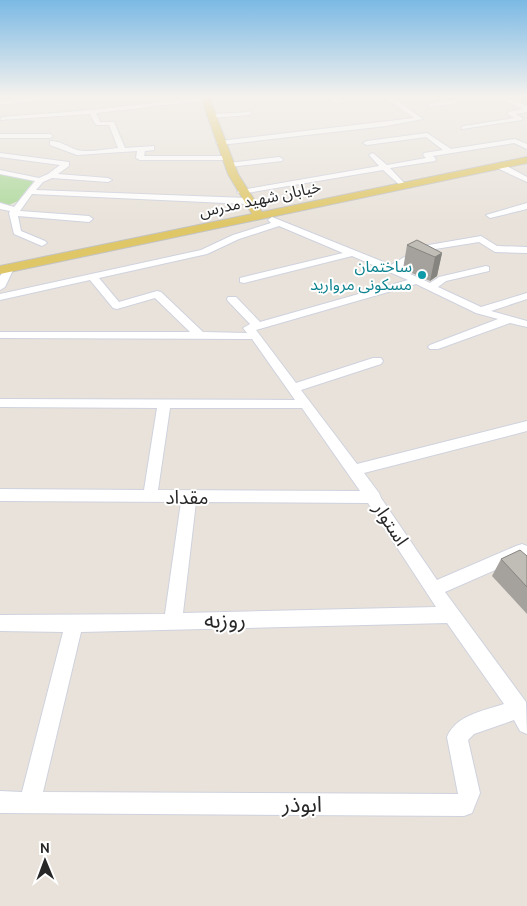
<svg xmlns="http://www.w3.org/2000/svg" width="527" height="906" viewBox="0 0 527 906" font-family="Cabin,'Noto Sans Arabic',sans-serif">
  <rect width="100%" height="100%" fill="#e8e2da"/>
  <path fill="#aed99c" d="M0,174l38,7 -10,7 -10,13 -9,4 -9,-3z"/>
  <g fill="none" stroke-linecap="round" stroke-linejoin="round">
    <defs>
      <g id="minor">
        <path d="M40,97h20l-60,8v-4z"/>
        <path d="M206,97l2,3 -112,13 4,9h14l11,26 29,-2v4l-9,1 -1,5h83l4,2 -1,2h-90l-4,-2 1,-7 -60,4 -27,-10v-4c11,0 18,6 27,9 10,3 31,-1 41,-2l-9,-23h-13l-6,-11 -90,6 2,-3 90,-7z"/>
        <path d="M329,97h7l5,5 -5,1z"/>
        <path d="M385,97h7l31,22 -37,7 -166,19 -4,-2 4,-2 194,-23z"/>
        <path d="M497,97h8l22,9v6l-11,2 6,4v2l-60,9v-2l2,-1 50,-8 -6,-4v-2l15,-3z"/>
        <path d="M454,100l2,1v2l-25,4 -3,-2z"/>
        <path d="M251,112v2l-2,1 -37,3 -3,-2 3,-2z"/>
        <path d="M427,133l24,16 64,-10 12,5v5l-13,-6 -81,13 3,3 -1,2 -45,7 17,18 -4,2 -20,-18 -142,24 -4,-2 4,-2 138,-24 -10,-11 4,-2 14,12 39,-7 -3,-3 1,-2 19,-3 -17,-13 -59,8 -4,-2 4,-2z"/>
        <path d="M0,134h50l3,2 -3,2h-50z"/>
        <path d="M0,153l69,9v4l-11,8 50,4 4,2 -4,2 -56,-4 -9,4 -7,8 211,8 4,3 -4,3 -215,-10 -12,17 69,5 4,3 -4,3 -71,-6 3,15 24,10 2,2 -5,3 -28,-12 -5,-21 1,-2 -10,-2v-6l14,4 21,-26 -35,-7v-4l39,8 9,-4 12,-9 -60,-8z"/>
        <path d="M279,157l4,2 -1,2 -53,6 -4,-2 4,-2z"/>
        <path d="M497,164h6l24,13v5l-30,-14z"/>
        <path d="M527,203v6l-37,9 -4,-3z"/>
        <path d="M272,217l119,48 32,-19 58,-10 16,10 30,1v6l-32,-1 -16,-10 -50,8 -30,19 31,14 9,-6 47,-11 3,1v4l-43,10 -8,6 43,20 46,-14v6l-36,12 36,10v6l-17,-4 -72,26h-8l-2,-2 2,-2 68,-26 -22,-6 -60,-29 -160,46 40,53 77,-25h8l2,3 -2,3 -80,26 56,74 170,-43v10l-163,42 15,20 2,5 56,82 79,-34 6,-2 5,2v10l-82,36 81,110 1,32 -7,-3 -6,-11 -40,14 -6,6 12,53 -8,20 -8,3 -464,-3v-22l22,1 41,-160 -63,-1v-16l165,-1 16,-112 -181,-1v-12l144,1 13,-82 -157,-1v-8l295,1 -43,-61 -252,-1v-6h190l-35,-34 -38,11 -4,-1 -23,-28 -90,20v-6l201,-44 32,-15 38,-12 -3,-3zM279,226l64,27 -103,25v4l4,1 108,-27 56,24 -148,42 -24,-25h-8l-1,2 1,2 22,23 -7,4 4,5 -44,-1 -42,-40 -4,-1 -38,11 -20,-24 108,-24 32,-15zM170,408h132l58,83 -202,-1zM196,502l172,1 68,104 -253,6zM447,623l57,81c-21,7 -48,11 -57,33l11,57 -415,-2 38,-160z"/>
        <path d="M9,265l5,3 -9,19 -5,3v-14l6,-10z"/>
      </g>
      <path id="major" d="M201,97h8l29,77 24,38 265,-55v6l-527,111v-8l252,-52 -24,-40z"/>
    </defs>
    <use href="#minor" stroke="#cfd2de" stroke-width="2"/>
    <use href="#major" stroke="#c3c3c3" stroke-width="2"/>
    <use href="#minor" fill="#fff" fill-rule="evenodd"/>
    <use href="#major" fill="#dfc768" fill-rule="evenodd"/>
  </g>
  <g fill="#a5a29d">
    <path d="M407,245l35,8 -5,23 -7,5 -27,-12z"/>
    <path d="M527,556v58l-35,-38 9,-17z"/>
  </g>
  <path fill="#86847f" d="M442,253l-5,23 -7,5 5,-24z"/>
  <g fill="#c0bcb6" stroke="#86847f">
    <path d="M417,240l25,13 -7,4 -28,-12z"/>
    <path d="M520,550l7,6v31l-26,-28z"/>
  </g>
  <linearGradient id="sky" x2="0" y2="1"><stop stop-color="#7bb9e4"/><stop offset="0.43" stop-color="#f5f2ee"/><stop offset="1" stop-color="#f5f2ee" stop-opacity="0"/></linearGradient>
  <rect width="527" height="224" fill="url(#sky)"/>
  <circle fill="#0f9aa8" stroke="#fff" stroke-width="2" cx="422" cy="275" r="5"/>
  <g text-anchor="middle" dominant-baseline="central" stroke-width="4" stroke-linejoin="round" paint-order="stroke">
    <g font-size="16" fill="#272727" stroke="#fff">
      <text transform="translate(260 199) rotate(-12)">خیابان شهید مدرس</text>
    </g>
    <g font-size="16" fill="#0d838f" stroke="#fff" text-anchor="end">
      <text x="412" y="266">ساختمان<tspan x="412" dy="18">مسکونی مروارید</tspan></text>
    </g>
    <g font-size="19" fill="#272727" stroke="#fff">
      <text x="187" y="497">مقداد</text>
      <text transform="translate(391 524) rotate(57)">استوار</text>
    </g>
    <g font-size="22" fill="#272727" stroke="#fff">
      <text transform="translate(225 620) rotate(-1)">روزبه</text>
      <text x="302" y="804">ابوذر</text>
    </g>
  </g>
  <g transform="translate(45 861) rotate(359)" stroke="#ffffff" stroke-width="4" paint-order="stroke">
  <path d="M0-4L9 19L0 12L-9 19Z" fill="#272727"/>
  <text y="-8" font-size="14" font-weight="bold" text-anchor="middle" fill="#272727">N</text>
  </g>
</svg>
